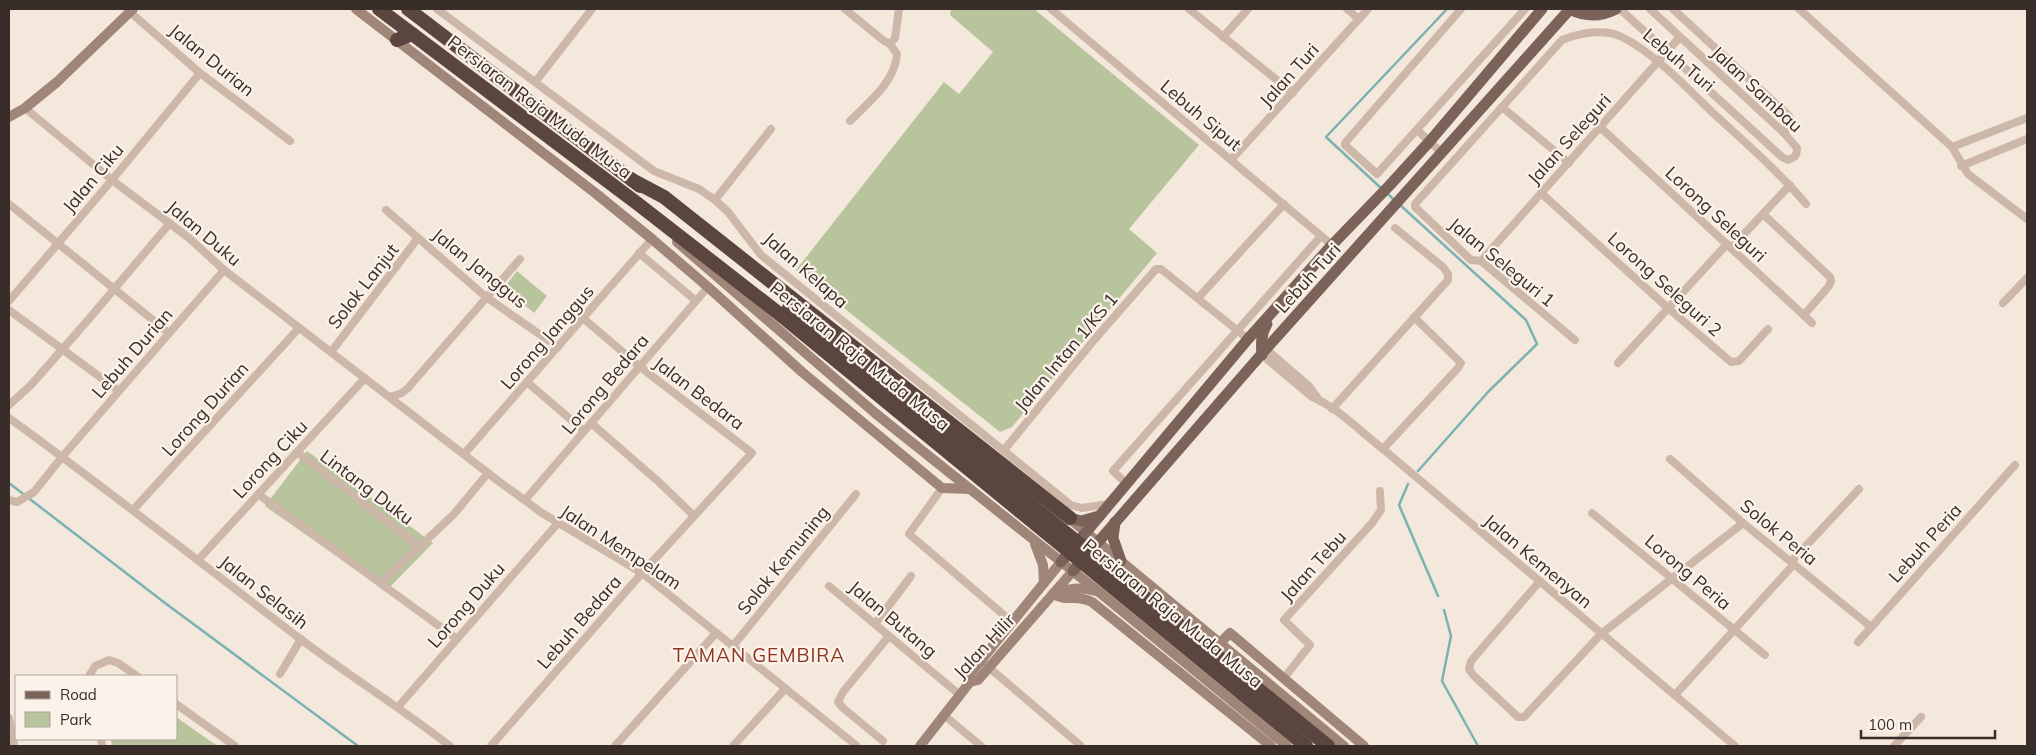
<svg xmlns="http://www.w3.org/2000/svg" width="2036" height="755" viewBox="0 0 2036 755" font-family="Mulish,sans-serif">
  <rect width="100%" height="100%" fill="#f4e8dd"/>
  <g fill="#b8c49c">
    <path d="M951,9h83l165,136 -70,84 28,24 -145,174 -12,5 -204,-162 148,-188 15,12 34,-42 -43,-37z"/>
    <path d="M517,271l30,25 -13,17 -30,-25z"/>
    <path d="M307,451l126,92 -47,48 -121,-85z"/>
    <path d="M176,717l40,28 -104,1 -1,-7h65z"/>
  </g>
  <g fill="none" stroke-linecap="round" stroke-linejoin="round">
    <g stroke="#7ab2b2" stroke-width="2.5">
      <path d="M1382,189l-56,-52 121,-128"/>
      <path d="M1386,192l9,9"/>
      <path d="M1399,204l127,116 11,24 -49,48 -70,79"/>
      <path d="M9,483l156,120 193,143"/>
      <path d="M1408,484l-9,21 39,91"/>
      <path d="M1444,610l7,26 -9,45 36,65"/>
    </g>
    <g stroke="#cdb7a8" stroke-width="8">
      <path d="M437,9l217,162 45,18 16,11 13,12 33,43 310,250 11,3 27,-4"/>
      <path d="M845,9l39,32 6,3"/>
      <path d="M1051,9l281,236"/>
      <path d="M1189,9l104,84"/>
      <path d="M1347,9l12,10"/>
      <path d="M1461,9l-116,134v2l32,29 148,-165"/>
      <path d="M1620,9l162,148 6,3c7,-3 9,-4 9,-12l-13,-15 -134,-124"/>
      <path d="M1673,9l116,107 3,5 -8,12"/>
      <path d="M1799,9l153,138 16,27 59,45"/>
      <path d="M130,12l70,61 90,68"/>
      <path d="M1223,37l25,-28"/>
      <path d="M890,44l5,-6 4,-29"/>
      <path d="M536,81l56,-72"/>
      <path d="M1502,107l67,56"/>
      <path d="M25,108l87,72 77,58 35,32 273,210 45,33 100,60 215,173"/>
      <path d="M850,121c19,-19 45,-39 47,-67l-7,-10"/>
      <path d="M1600,127l212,196"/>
      <path d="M1417,130l25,23"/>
      <path d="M1952,147l75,-29"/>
      <path d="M1231,160l137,-151"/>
      <path d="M1961,166l66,-27"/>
      <path d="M1541,193l127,115 63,54 8,-1 29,-32"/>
      <path d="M715,200l56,-71"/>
      <path d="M9,204l160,129"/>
      <path d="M386,210l100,87 72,50"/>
      <path d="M1763,214l67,63 1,4 -2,5 -25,29"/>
      <path d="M1731,248l59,-63"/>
      <path d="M639,253l56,47"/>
      <path d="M1481,261l198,-223"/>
      <path d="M1198,298l86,-94"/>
      <path d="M9,301l103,-121 88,-107"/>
      <path d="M2003,303l24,-25"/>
      <path d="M9,310l110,81"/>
      <path d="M1575,340l-94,-79 -10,-1 -56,-53v-3l147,-164c17,-7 43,-12 60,-3 31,15 66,52 91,76 32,29 65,58 93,91"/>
      <path d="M1266,349l43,37 11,15"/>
      <path d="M331,352l87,-114"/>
      <path d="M1262,355l50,42c24,9 50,36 71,52l352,297"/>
      <path d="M1618,363l109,-119"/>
      <path d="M527,382l57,49"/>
      <path d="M390,397l12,-4 6,-5 112,-129"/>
      <path d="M9,405l22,-20 57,-65 82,-97"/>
      <path d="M1332,409l116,-129v-6l-5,-7 -48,-39"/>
      <path d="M9,418c98,71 193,146 290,220 49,37 102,70 151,108"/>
      <path d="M591,423l69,60 34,33"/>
      <path d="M1383,449l75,-81 3,-5 -47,-46"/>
      <path d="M1004,450l90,-110 62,-71h5l87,70"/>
      <path d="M297,452l122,94"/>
      <path d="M464,454l188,-215"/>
      <path d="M1670,459l73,64 128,104"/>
      <path d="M1127,484l-14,-13 208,-235"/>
      <path d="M942,488l-33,46 103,88"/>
      <path d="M258,494l199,145"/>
      <path d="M9,500l8,2 17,-10 28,-35 162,-187"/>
      <path d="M525,500l183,-213"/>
      <path d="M133,510l166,-182"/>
      <path d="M1592,513l173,142"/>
      <path d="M198,560l167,-182"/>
      <path d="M1791,562l68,-73"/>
      <path d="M1540,581l-69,80 -2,8 4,6 45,42h6l77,-83 142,-111"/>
      <path d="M381,583l73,-69 34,-41"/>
      <path d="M829,586l131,109"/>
      <path d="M875,624l36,-48"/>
      <path d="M1858,642l157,-177"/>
      <path d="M733,646l123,-152"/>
      <path d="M986,665l95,81"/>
      <path d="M280,674l21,-35"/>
      <path d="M89,676l6,-10 14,-6 9,3 19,13"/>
      <path d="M1284,678l26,-33 -26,-25 88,-97 9,-13 -1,-19"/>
      <path d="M1675,695l119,-131"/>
      <path d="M176,704l59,42"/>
      <path d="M398,707l160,-184"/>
      <path d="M945,716l36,30"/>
      <path d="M9,718l5,28"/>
      <path d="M101,739l1,7"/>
      <path d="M883,741l-40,-33 -5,-6 5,-10 46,-56"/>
      <path d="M491,746l151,-173 110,-120 -113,-87 -56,-48"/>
      <path d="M615,746l101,-113"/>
      <path d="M733,746l52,-57"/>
      <path d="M1894,746l27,-29"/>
    </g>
    <g stroke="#a08579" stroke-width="10">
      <path d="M356,9l238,183 58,47 56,48 94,85 140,116 28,1"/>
      <path d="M9,117l16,-9 32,-26 76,-73"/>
      <path d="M677,242l198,171 224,179 188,154"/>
      <path d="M1070,519l274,227"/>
      <path d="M1035,544l8,21 1,18"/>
      <path d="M1053,594c16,9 21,-1 39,8l179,144"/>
      <path d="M1054,594c15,-6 26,-7 42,-3"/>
      <path d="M1219,644l11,-11 134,113"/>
      <path d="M970,682v-8l91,-112"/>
      <path d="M920,746l50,-64 8,-2 95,-109"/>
    </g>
    <g stroke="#7c6359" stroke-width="11">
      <path d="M1569,9c17,8 31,8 47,0"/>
      <path d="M1262,355c-1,-12 -1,-21 5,-31"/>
      <path d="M1070,518l11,3 18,-5"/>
      <path d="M1115,522l-2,16 8,23"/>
      <path d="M1061,562l187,-223 84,-94 57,-59 41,-45 112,-132"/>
      <path d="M1073,571l193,-222 304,-340"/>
    </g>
    <g stroke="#5a463f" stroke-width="14">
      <path d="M379,9l259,195 144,112"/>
      <path d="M408,9l232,177"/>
      <path d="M397,40l15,-6"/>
      <path d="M632,180l32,17 406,321"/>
    </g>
    <g stroke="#5a463f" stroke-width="14">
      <path d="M789,308l539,438"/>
      <path d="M782,316l524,430"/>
    </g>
  </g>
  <g text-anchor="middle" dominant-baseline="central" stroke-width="4.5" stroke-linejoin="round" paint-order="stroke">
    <g font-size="18" fill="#392d29" stroke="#fbf2ea">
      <text transform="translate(212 60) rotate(39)">Jalan Durian</text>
      <text transform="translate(1679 60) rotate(40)">Lebuh Turi</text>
      <text transform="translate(1289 75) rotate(-48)">Jalan Turi</text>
      <text transform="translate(1757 89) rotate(43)">Jalan Sambau</text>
      <text transform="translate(540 107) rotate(37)">Persiaran Raja Muda Musa</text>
      <text transform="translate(1201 115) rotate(40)">Lebuh Siput</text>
      <text transform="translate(1569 139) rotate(-48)">Jalan Seleguri</text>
      <text transform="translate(93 178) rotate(-50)">Jalan Ciku</text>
      <text transform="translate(1716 214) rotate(43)">Lorong Seleguri</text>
      <text transform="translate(204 233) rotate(40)">Jalan Duku</text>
      <text transform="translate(1502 262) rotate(39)">Jalan Seleguri 1</text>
      <text transform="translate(480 268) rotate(39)">Jalan Janggus</text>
      <text transform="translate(806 270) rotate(41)">Jalan Kelapa</text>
      <text transform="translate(1308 278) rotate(-48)">Lebuh Turi</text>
      <text transform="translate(1665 284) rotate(42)">Lorong Seleguri 2</text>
      <text transform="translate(363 286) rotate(-52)">Solok Lanjut</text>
      <text transform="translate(547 337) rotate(-49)">Lorong Janggus</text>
      <text transform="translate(1066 352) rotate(-50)">Jalan Intan 1/KS 1</text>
      <text transform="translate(132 353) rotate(-49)">Lebuh Durian</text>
      <text transform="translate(860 356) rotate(39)">Persiaran Raja Muda Musa</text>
      <text transform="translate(605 384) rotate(-50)">Lorong Bedara</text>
      <text transform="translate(699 393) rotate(37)">Jalan Bedara</text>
      <text transform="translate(205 409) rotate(-48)">Lorong Durian</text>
      <text transform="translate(270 459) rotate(-47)">Lorong Ciku</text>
      <text transform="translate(367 487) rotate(37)">Lintang Duku</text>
      <text transform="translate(1779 532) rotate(39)">Solok Peria</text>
      <text transform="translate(1925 543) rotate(-48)">Lebuh Peria</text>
      <text transform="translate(621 547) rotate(33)">Jalan Mempelam</text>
      <text transform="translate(783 560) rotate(-51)">Solok Kemuning</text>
      <text transform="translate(1538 561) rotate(40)">Jalan Kemenyan</text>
      <text transform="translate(1313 566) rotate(-48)">Jalan Tebu</text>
      <text transform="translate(1688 572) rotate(40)">Lorong Peria</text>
      <text transform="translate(264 592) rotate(38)">Jalan Selasih</text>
      <text transform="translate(466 605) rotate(-49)">Lorong Duku</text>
      <text transform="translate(1173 613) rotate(39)">Persiaran Raja Muda Musa</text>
      <text transform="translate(893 619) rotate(40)">Jalan Butang</text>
      <text transform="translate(579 622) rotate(-49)">Lebuh Bedara</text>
      <text transform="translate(984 646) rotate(-47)">Jalan Hilir</text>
    </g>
    <g font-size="19" letter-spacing="1" fill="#8c321d" stroke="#fbf2ea">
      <text x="759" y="655">TAMAN GEMBIRA</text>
    </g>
  </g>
  <rect width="2036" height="755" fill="none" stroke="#392d29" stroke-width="20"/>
  <rect x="15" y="675" width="162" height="65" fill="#fbf2ea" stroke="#ada39d"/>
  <rect x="25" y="691" width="25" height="8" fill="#7c6359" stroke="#ada39d"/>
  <text x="60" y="700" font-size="15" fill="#392d29">Road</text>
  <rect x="25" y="712" width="25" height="15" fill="#b8c49c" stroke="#ada39d"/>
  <text x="60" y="725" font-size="15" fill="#392d29">Park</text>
  <path d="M1861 730v8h134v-8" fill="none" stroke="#392d29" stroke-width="2.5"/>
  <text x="1868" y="730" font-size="15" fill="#392d29" stroke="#fbf2ea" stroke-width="4" paint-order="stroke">100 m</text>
</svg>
